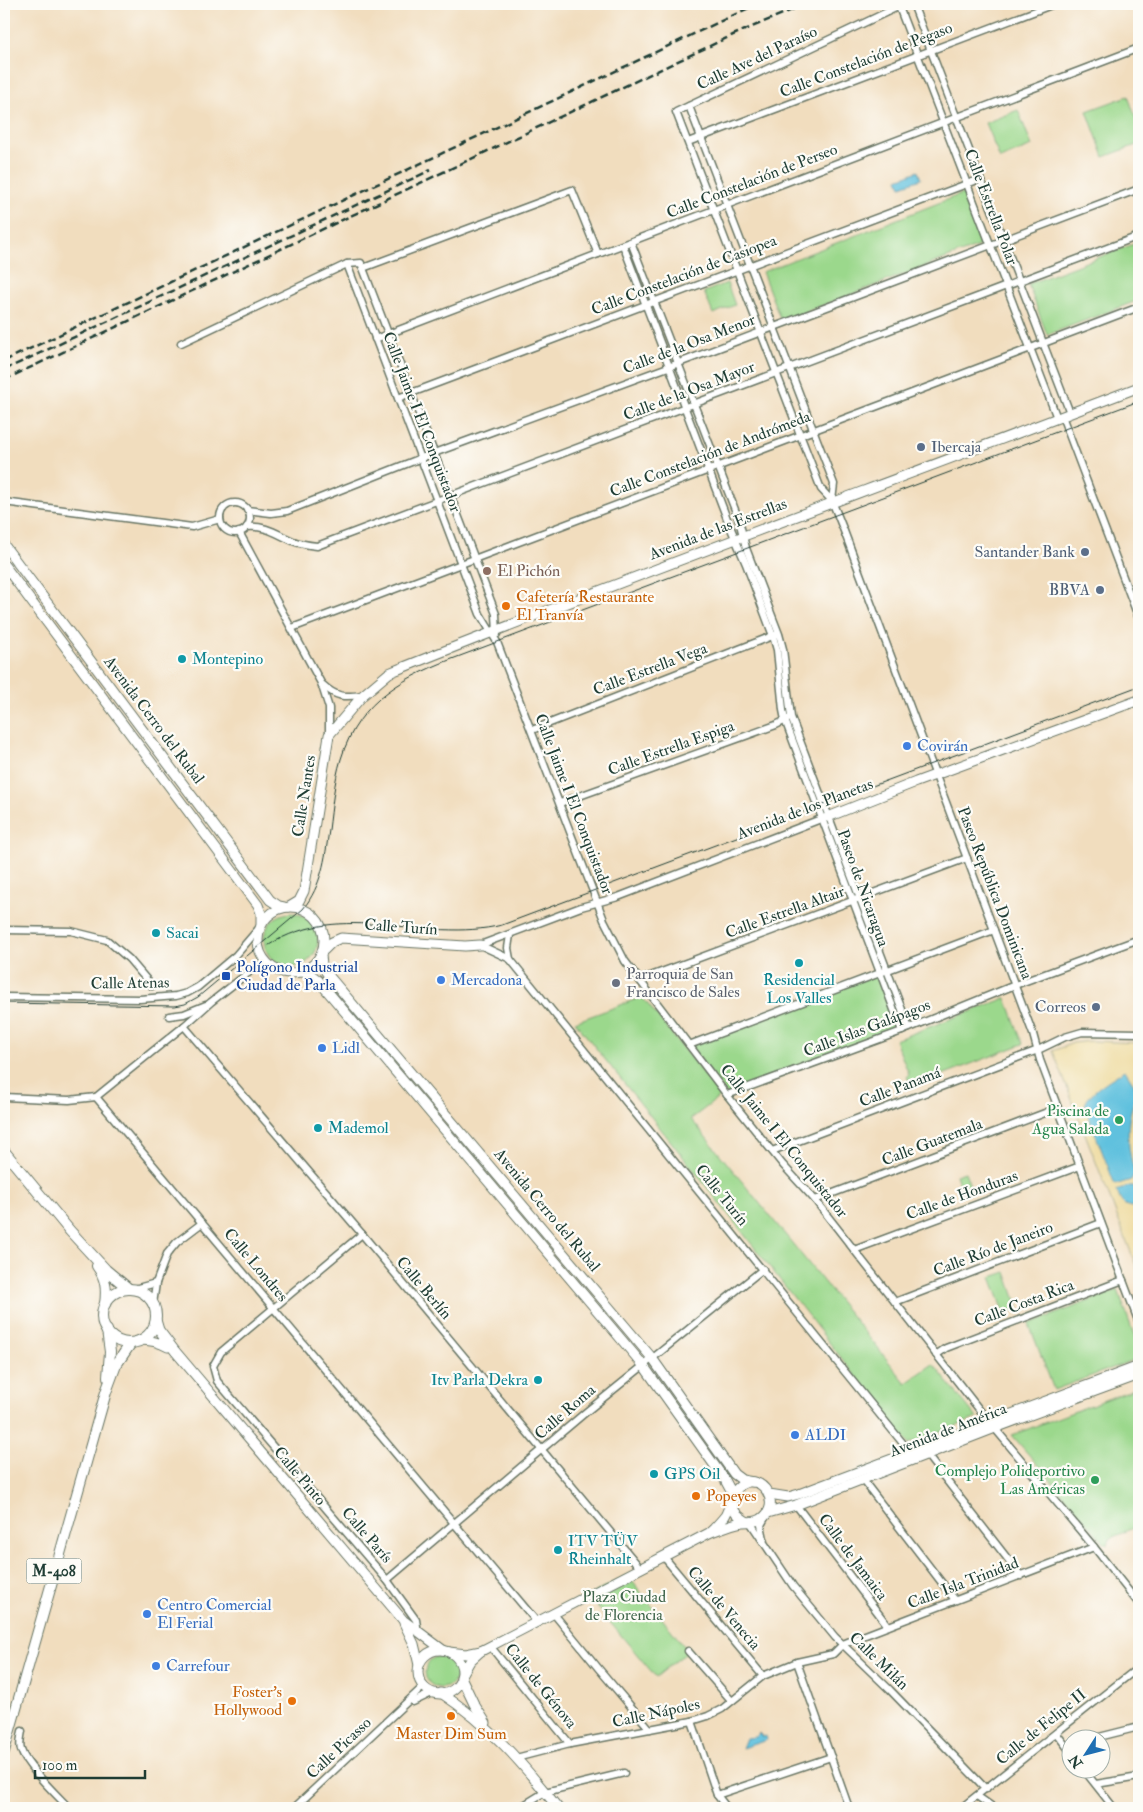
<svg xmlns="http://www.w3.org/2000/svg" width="1143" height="1812" viewBox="0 0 1143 1812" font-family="'IM FELL Double Pica',serif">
  <rect width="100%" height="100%" fill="#fdfcf7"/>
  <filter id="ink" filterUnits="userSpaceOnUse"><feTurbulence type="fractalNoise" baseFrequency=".02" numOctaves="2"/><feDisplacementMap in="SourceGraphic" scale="10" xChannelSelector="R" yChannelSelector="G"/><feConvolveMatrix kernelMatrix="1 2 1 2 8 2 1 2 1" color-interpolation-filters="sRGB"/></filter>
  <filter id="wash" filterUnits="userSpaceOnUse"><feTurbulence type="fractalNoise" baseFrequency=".0096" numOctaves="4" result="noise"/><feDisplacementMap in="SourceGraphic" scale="20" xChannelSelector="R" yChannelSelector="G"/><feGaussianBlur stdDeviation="1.12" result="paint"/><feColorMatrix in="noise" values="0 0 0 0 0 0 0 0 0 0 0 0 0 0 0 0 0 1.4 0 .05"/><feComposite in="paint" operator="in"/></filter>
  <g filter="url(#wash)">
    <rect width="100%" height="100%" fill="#f1ddbe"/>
    <g fill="#9bd88c" stroke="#5d8a60">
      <path d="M1128,96l11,31v17l-35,13 -17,-46z"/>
      <path d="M1018,110l14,36 -32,13 -15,-36z"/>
      <path d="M964,193l20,51 -203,77 -19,-49z"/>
      <path d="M1139,242v58l-92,35 -19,-51z"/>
      <path d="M727,283l8,22 -22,9 -9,-22z"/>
      <circle cx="291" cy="940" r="27"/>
      <path d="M881,973l20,54 -174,68 -37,-49z"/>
      <path d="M642,997l79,99 -30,23 215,264 27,-19 44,54 -68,26 -237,-301 -97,-121z"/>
      <path d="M1006,998l17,46 -112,43 -4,-11 2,-2 -14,-34z"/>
      <path d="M965,1172l7,19 -9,4 -7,-20z"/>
      <path d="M1006,1272l13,37 -14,5 -14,-37z"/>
      <path d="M1118,1290l21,59v9l-85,32 -25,-66z"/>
      <path d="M1139,1387v138l-29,14 -2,6 -3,-1 -93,-109z"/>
      <path d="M628,1576l60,75 -32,26 -68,-81z"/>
      <circle cx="441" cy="1672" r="16"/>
    </g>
    <path fill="#eeda9e" stroke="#868c69" d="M1091,1041l48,2v230l-86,-222 20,-8z"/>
    <g fill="#60c1de" stroke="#407f89">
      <path d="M918,171l3,8 -20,7 -3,-7z"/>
      <path d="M1125,1070l10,16 1,6h2c-13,26 -12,53 -3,81l-4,7 -16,5 -30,-78c0,-14 28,-29 40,-37z"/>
      <path d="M1129,1186h4l6,5v11l-7,5c-11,-1 -12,-8 -15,-16z"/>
      <path d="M759,1733l4,4 3,-1 1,4 -25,8 4,-10 9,-1z"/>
    </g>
  </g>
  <g filter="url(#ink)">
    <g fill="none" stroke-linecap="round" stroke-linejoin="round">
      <defs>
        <g id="street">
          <path d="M904,4l-228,108 145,377 11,12 12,30 189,503 7,26 18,48 81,215"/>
          <path d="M913,4l157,409"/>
          <path d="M899,7l158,411"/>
          <path d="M689,106l145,378 -2,17"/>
          <path d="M688,142l366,-138"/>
          <path d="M631,242l108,278 7,28 33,86 4,15 8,68 118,311"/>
          <path d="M623,245l106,279 17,40 27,72 4,14 6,60 2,10 117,311"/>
          <path d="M347,264l133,350 17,28 107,278 21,41 102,134 56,70 32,35 167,213 112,134 45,57"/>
          <path d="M363,268l209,-78 26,64"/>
          <path d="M375,339l764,-291"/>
          <path d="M181,343l166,-79 14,-1 135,351 1,20"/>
          <path d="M398,398l582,-219"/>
          <path d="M1062,416l77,203"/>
          <path d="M4,502l188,25 28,-8"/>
          <circle cx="235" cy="518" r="15"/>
          <path d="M247,510l24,3 16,-2 147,-58 245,-90 460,-174"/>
          <path d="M247,527c18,-2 30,7 46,14 8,3 15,4 24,5l822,-310"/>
          <path d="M239,532l82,151 8,25v27"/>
          <path d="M292,628l847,-321"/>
          <path d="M323,685c14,13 21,12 40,10"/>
          <path d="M532,730l243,-95"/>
          <path d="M560,803l216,-78 12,-6"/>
          <path d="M4,930l67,1 36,9 22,19 23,27"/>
          <path d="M510,935l-2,13 2,11 400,493"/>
          <path d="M480,945l101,-38 37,-10 208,-80"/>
          <path d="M480,945l30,14"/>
          <path d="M271,967l-13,-1 -6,4 -41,32 -27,24 -88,71 441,525"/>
          <path d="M640,980l327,-122"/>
          <path d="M4,997l136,2 36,-3 11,-3 11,-6 38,-32 24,-28"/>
          <path d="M169,1016l15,-2 22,-9"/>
          <path d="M184,1026l178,208 279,335"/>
          <path d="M689,1045l305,-115"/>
          <path d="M727,1095l175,-64 113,-46 124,-46"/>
          <path d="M4,1097l65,3 27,-3"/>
          <path d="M772,1151l266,-101 27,-13 17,-5 57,1"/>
          <path d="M815,1200l243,-92"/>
          <path d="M362,1234l-141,118 -8,14 4,15 170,199 29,40 2,12"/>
          <path d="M854,1250l226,-84"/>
          <path d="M134,1289l22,-6"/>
          <path d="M895,1302l206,-79"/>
          <path d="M153,1304l3,-21 11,-29 10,-12 25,-19"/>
          <path d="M936,1355l10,-7 177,-68"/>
          <path d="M926,1454l95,122"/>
          <path d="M863,1480l92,120"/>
          <path d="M796,1505l92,121"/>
          <path d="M750,1522l43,64 42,51 55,53 96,99"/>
          <path d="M764,1539l-3,-14 5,-9"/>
          <path d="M664,1557l99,119"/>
          <path d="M387,1580l199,-168 177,-143"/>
          <path d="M554,1614l45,55 51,60"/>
          <path d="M490,1646l80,98"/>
          <path d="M688,1651l43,49"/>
          <path d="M797,1662l52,146"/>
          <path d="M413,1702l21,-10"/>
          <path d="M692,1721l25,74 10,13"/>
          <path d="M22,1731c-1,6 -3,13 -1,19 5,16 36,45 48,58"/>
          <path d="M1056,1733l14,18"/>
          <path d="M1087,1740l52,-13"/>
          <path d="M516,1758l54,-14 122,-23 16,-5 14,-7 41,-33 34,-14 36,-8 10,-10 12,-5 239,-92"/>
          <path d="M1084,1770l30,38"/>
          <path d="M1096,1784l43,-7"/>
          <path d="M717,1795l114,-38"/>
          <path d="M977,1796l17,12"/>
          <path d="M294,1808l130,-122"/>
          <path d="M519,1808l26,-16 79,-19"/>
          <path d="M961,1808l178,-141"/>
        </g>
        <g id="secondary">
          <path d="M4,545l266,355 9,6 5,1"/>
          <path d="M4,565l254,340 3,8v12"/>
          <path d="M828,817l88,-35 223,-82"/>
          <circle cx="291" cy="940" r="33"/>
          <path d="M289,907l10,-6 5,-10 25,-156 34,-40 26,-22c249,-100 500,-190 750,-286"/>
          <path d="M324,950l8,-8 9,-4 124,8 15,-1"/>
          <path d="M321,955l1,10 6,10 324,383 82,116 8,6 11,2"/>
          <path d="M300,972l9,1 9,7 325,385 82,115 8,15"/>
          <path d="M156,1320l3,10 16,21 228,269 40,30"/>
          <path d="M140,1340c11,0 19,2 28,7"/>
          <path d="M769,1494l19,3 11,-3 340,-128"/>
          <path d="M732,1500c0,11 5,15 14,21"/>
          <path d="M768,1513l28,-8 199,-77 144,-53"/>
          <path d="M404,1623l10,21 5,21"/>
          <circle cx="440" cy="1672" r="22"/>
          <path d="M449,1652l17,2 15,-3"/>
          <path d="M462,1675l8,-14 11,-10 228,-118c11,-4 22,-9 33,-11 7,-1 13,1 19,-3 22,-13 1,-48 -20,-34 -10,7 -10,21 -16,31 -5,6 -10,12 -16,17"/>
          <path d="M461,1677l13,27 12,19"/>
          <path d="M441,1693c50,33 81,70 117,115"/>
        </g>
        <g id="primary">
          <path d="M4,1151l66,80 36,39 23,19"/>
          <path d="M97,1266c9,12 10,23 8,38"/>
          <circle cx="129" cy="1316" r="27"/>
          <path d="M107,1330l3,22 -2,25"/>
          <path d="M4,1751l102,-359 10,-27 15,-22"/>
        </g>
      </defs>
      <use href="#street" stroke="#687564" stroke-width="9"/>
      <use href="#secondary" stroke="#687564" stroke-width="11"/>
      <use href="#primary" stroke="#687564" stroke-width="12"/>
      <use href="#street" stroke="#fff" stroke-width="6"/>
      <use href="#secondary" stroke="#fff" stroke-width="9"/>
      <use href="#primary" stroke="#fff" stroke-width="10"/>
      <g stroke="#1f3d34" stroke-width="1">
        <path d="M269,945c72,-46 156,-1 233,-20l637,-239"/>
        <path d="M4,1003l171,3 10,-2 13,-7 105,-88c19,-24 22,-50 26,-79 3,-23 5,-48 12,-71 18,-60 65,-83 119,-103l679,-255"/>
      </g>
      <g stroke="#1f3d34" stroke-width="2.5" stroke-dasharray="8 4" stroke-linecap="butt">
        <path d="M4,361l753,-357"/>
        <path d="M4,370l427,-200"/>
        <path d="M4,380l729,-345 73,-31"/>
      </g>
    </g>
  </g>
  <g fill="#5c6f8a" stroke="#fdfcf7" stroke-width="2">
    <circle cx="921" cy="447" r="5"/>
    <circle cx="1085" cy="552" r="5"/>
    <circle cx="1100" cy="590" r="5"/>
    <circle cx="1096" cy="1007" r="5"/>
  </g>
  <circle fill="#8d6e63" stroke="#fdfcf7" stroke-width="2" cx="487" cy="571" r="5"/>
  <g fill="#e8710a" stroke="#fdfcf7" stroke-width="2">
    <circle cx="506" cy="606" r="5"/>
    <circle cx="696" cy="1496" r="5"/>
    <circle cx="292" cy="1701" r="5"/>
    <circle cx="451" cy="1716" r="5"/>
  </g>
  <g fill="#0f9aa8" stroke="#fdfcf7" stroke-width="2">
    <circle cx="182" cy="659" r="5"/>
    <circle cx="156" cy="933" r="5"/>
    <circle cx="799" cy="963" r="5"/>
    <circle cx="318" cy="1128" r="5"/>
    <circle cx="538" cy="1380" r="5"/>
    <circle cx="654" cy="1474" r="5"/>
    <circle cx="558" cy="1550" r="5"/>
  </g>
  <g fill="#3f7fe0" stroke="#fdfcf7" stroke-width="2">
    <circle cx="907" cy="746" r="5"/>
    <circle cx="441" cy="980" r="5"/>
    <circle cx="322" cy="1048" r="5"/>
    <circle cx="795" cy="1435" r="5"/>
    <circle cx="147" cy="1614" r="5"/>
    <circle cx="156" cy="1666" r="5"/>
  </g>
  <rect fill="#1a4fb4" stroke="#fdfcf7" stroke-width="2" x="221" y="971" width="10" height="10" rx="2.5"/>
  <circle fill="#6b7280" stroke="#fdfcf7" stroke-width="2" cx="616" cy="983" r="5"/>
  <g fill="#2e9e5b" stroke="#fdfcf7" stroke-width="2">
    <circle cx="1119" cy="1120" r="5"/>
    <circle cx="1095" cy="1480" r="5"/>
  </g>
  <g text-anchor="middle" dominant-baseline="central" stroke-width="4.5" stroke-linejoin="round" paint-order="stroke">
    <rect fill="#fdfcf7" stroke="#62766e" stroke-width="1" x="26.5" y="1558.5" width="55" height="25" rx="4"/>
    <g font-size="15" font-weight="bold" fill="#1f3d34">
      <text x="54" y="1571">M-408</text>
    </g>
    <g font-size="16" fill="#1f3d34" stroke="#fdfcf7">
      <text transform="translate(757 58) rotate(-25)">Calle Ave del Paraíso</text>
      <text transform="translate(866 60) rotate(-21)">Calle Constelación de Pegaso</text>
      <text transform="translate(752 181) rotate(-21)">Calle Constelación de Perseo</text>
      <text transform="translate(991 207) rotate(69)">Calle Estrella Polar</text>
      <text transform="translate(684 275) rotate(-21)">Calle Constelación de Casiopea</text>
      <text transform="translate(689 344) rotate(-21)">Calle de la Osa Menor</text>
      <text transform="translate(689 391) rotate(-21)">Calle de la Osa Mayor</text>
      <text transform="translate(422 422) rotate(69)">Calle Jaime I El Conquistador</text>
      <text transform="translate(710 454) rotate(-21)">Calle Constelación de Andrómeda</text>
      <text transform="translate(718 529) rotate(-21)">Avenida de las Estrellas</text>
      <text transform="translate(650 669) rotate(-21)">Calle Estrella Vega</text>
      <text transform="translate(154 720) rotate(53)">Avenida Cerro del Rubal</text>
      <text transform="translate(671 748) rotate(-20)">Calle Estrella Espiga</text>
      <text transform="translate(304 796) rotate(-81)">Calle Nantes</text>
      <text transform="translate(574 804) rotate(69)">Calle Jaime I El Conquistador</text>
      <text transform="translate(805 809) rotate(-21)">Avenida de los Planetas</text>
      <text transform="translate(863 888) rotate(70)">Paseo de Nicaragua</text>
      <text transform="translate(995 893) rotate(69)">Paseo República Dominicana</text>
      <text transform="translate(785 912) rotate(-20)">Calle Estrella Altair</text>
      <text transform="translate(401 927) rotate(4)">Calle Turín</text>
      <text transform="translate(130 983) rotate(-1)">Calle Atenas</text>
      <text transform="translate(867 1028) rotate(-21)">Calle Islas Galápagos</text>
      <text transform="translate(900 1087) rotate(-21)">Calle Panamá</text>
      <text transform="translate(784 1141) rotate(51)">Calle Jaime I El Conquistador</text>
      <text transform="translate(932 1142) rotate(-21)">Calle Guatemala</text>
      <text transform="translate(722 1195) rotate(51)">Calle Turín</text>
      <text transform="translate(962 1195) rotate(-20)">Calle de Honduras</text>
      <text transform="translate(547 1210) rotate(50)">Avenida Cerro del Rubal</text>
      <text transform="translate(993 1249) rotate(-21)">Calle Río de Janeiro</text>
      <text transform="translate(256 1265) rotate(50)">Calle Londres</text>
      <text transform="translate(424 1288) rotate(50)">Calle Berlín</text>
      <text transform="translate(1024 1303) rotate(-21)">Calle Costa Rica</text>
      <text transform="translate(565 1412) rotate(-41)">Calle Roma</text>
      <text transform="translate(948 1430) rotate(-21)">Avenida de América</text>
      <text transform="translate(300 1476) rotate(50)">Calle Pinto</text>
      <text transform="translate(367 1535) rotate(49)">Calle París</text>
      <text transform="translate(853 1557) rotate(53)">Calle de Jamaica</text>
      <text transform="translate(963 1583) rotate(-21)">Calle Isla Trinidad</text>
      <text transform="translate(724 1608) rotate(50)">Calle de Venecia</text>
      <text transform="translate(879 1661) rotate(44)">Calle Milán</text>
      <text transform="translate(541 1686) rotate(51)">Calle de Génova</text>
      <text transform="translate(656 1713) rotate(-12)">Calle Nápoles</text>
      <text transform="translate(1041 1727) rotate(-39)">Calle de Felipe II</text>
      <text transform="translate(339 1748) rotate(-43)">Calle Picasso</text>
    </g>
    <g font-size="16" fill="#4e5e75" stroke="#fdfcf7" text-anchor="end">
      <text x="931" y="447" text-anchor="start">Ibercaja</text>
      <text x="1075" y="552">Santander Bank</text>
      <text x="1090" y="590">BBVA</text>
      <text x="1086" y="1007">Correos</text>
    </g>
    <g font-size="16" fill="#785e54" stroke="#fdfcf7" text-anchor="start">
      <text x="497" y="571">El Pichón</text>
    </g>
    <g font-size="16" fill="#c56008" stroke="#fdfcf7" text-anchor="start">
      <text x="516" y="597">Cafetería Restaurante<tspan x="516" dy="18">El Tranvía</tspan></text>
      <text x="706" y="1496">Popeyes</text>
      <text x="282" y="1692" text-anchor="end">Foster's<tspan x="282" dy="18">Hollywood</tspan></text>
      <text x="451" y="1734" text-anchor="middle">Master Dim Sum</text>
    </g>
    <g font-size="16" fill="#0d838f" stroke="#fdfcf7" text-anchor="start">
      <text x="192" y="659">Montepino</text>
      <text x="166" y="933">Sacai</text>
      <text x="799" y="980" text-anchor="middle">Residencial<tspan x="799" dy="18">Los Valles</tspan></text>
      <text x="328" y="1128">Mademol</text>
      <text x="528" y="1380" text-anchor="end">Itv Parla Dekra</text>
      <text x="664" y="1474">GPS Oil</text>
      <text x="568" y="1541">ITV TÜV<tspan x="568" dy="18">Rheinhalt</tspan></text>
    </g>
    <g font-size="16" fill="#366cbe" stroke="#fdfcf7" text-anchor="start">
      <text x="917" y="746">Covirán</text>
      <text x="451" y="980">Mercadona</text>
      <text x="332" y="1048">Lidl</text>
      <text x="805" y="1435">ALDI</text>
      <text x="157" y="1605">Centro Comercial<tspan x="157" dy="18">El Ferial</tspan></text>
      <text x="166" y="1666">Carrefour</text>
    </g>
    <g font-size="16" fill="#164399" stroke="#fdfcf7" text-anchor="start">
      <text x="236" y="967">Polígono Industrial<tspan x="236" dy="18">Ciudad de Parla</tspan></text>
    </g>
    <g font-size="16" fill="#5b616d" stroke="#fdfcf7" text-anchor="start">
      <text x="626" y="974">Parroquia de San<tspan x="626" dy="18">Francisco de Sales</tspan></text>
    </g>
    <g font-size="16" fill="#27864d" stroke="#fdfcf7" text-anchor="end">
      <text x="1109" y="1111">Piscina de<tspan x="1109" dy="18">Agua Salada</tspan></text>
      <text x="1085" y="1471">Complejo Polideportivo<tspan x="1085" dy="18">Las Américas</tspan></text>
    </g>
    <g font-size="16" fill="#3e644a" stroke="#fdfcf7">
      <text x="624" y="1597">Plaza Ciudad<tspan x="624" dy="18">de Florencia</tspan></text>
    </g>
  </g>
  <rect width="1143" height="1812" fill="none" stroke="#fdfcf7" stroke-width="20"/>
  <g transform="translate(1086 1754) rotate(234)"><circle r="24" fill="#fdfcf7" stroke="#a4b0a9"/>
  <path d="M0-4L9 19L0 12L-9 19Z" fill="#1f6fb2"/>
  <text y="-8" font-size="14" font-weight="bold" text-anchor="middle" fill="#1f3d34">N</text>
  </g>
  <path d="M35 1770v8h110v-8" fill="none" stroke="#1f3d34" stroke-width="2.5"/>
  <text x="42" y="1770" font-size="15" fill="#1f3d34" stroke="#fdfcf7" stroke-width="4" paint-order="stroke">100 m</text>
</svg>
